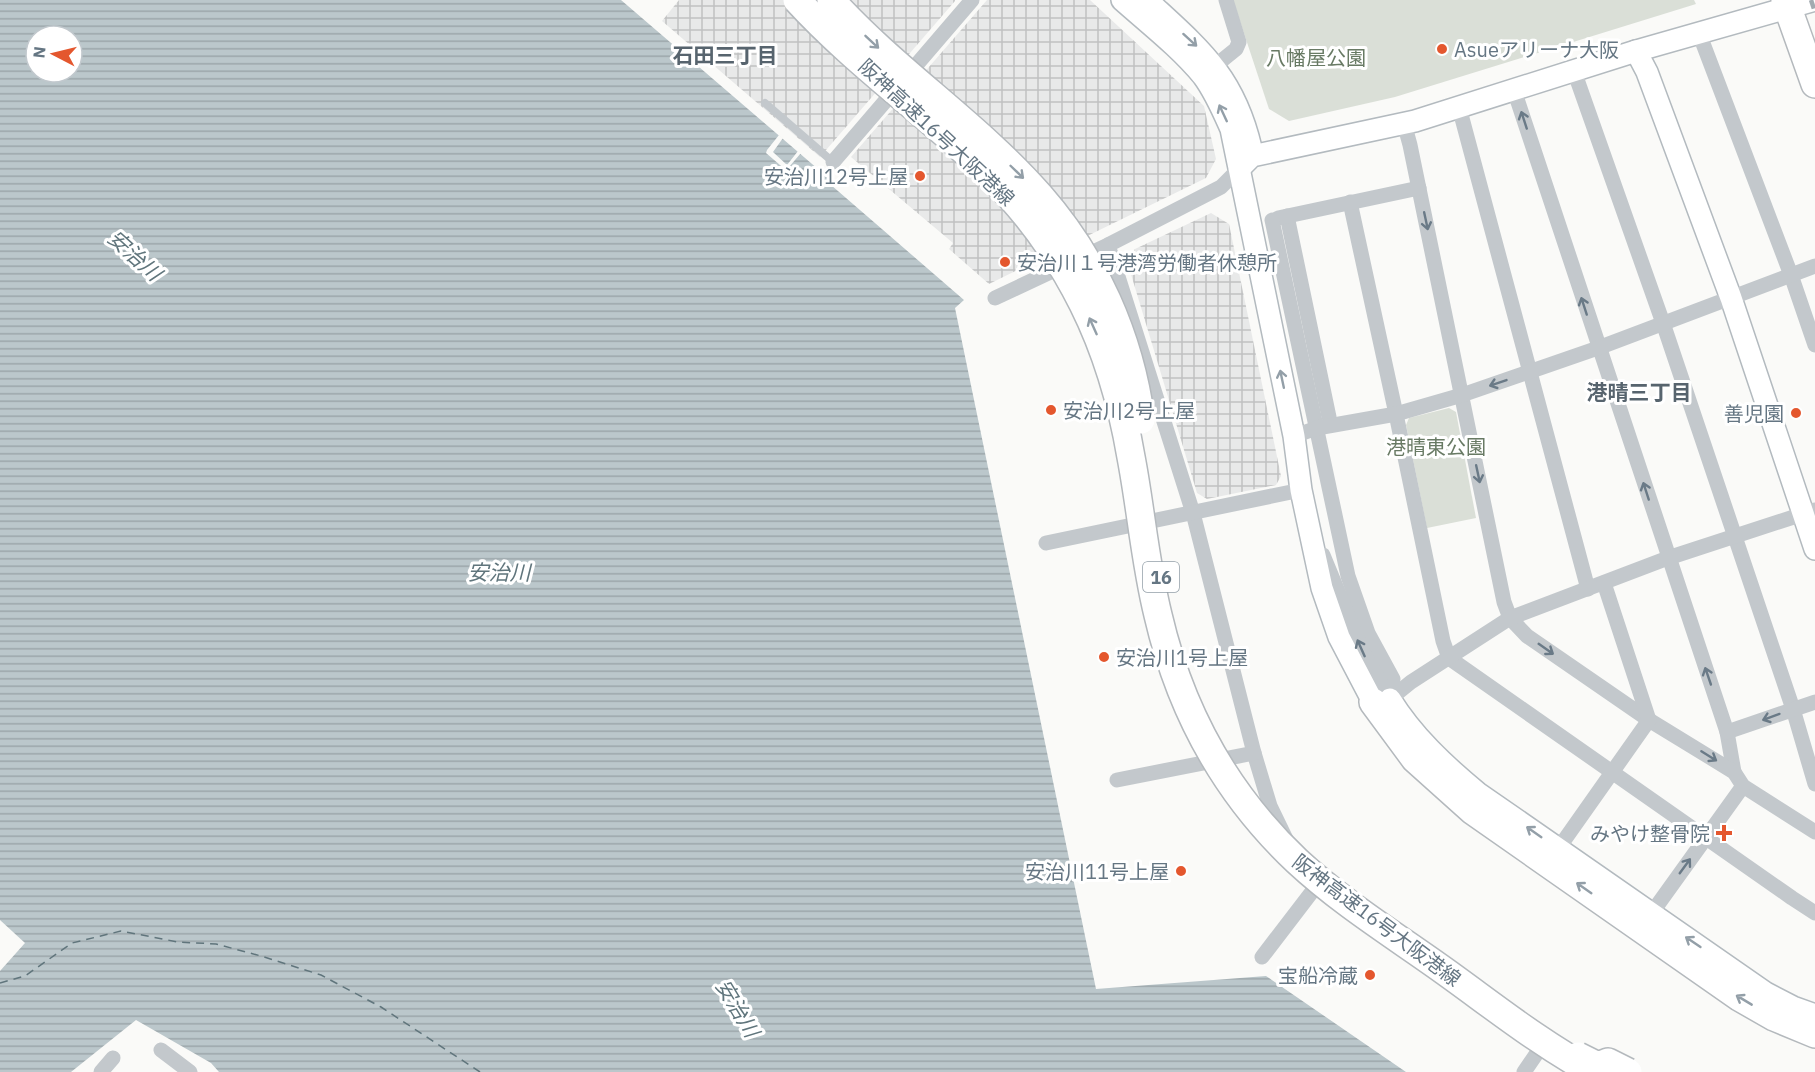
<svg xmlns="http://www.w3.org/2000/svg" width="1815" height="1072" viewBox="0 0 1815 1072" font-family="'IBM Plex Sans','Noto Sans JP',sans-serif">
  <defs>
    <pattern id="industrial-grid" width="8" height="8" patternUnits="userSpaceOnUse" patternTransform="scale(1.5)"><rect width="8" height="8" fill="#e8e9e9"/><path d="M0 4h8M4 0v8" fill="none" stroke="#c0c1c2"/></pattern>
    <pattern id="water-rules" width="6" height="5" patternUnits="userSpaceOnUse" patternTransform="scale(1.5)"><rect width="6" height="5" fill="#bbc7cb"/><path d="M0 2.5h6" fill="none" stroke="#9ca6aa"/></pattern>
  </defs>
  <rect width="100%" height="100%" fill="#fafaf8"/>
  <g fill="url(#industrial-grid)">
    <path d="M679,0h276v1l-135,156 -158,-136z"/>
    <path d="M987,0h103l114,106 12,53 -10,19 -217,106 -40,-35 4,-6 -102,-86z"/>
    <path d="M1211,213l18,11 52,252 -5,9 -69,14 -10,-6 -70,-232 8,-12z"/>
  </g>
  <g fill="#dadfd7">
    <path d="M1233,0h461l2,4 -301,93 -106,24 -20,-12z"/>
    <path d="M1449,408l7,4 20,106 -49,10 -21,-103 3,-7z"/>
  </g>
  <path fill="url(#water-rules)" fill-rule="evenodd" d="M0,0h621l212,182 -2,3 133,115 -9,8 141,681 170,-13 140,96h-1187l-8,-9 -75,-43 -65,52h-71zM36,36h36v36h-36z"/>
  <g fill="#fafaf8">
    <path d="M779,135l4,3 -10,14 14,13 11,-14 3,2 -12,14 21,19 -2,3 -42,-36 1,-3z"/>
    <path d="M0,920l25,23 -25,28z"/>
  </g>
  <g fill="none" stroke-linecap="round" stroke-linejoin="round">
    <path stroke="#60757c" stroke-width="1.5" stroke-dasharray="8 6" stroke-linecap="butt" d="M0,983l25,-7 47,-33 49,-12 57,11 38,2 45,12 60,19 60,32 99,65"/>
    <defs>
      <g id="secondary">
        <path d="M1122,0c27,24 58,48 81,76 12,16 20,35 28,53l63,307 7,54 21,98 17,49 34,65"/>
        <path d="M1147,0c52,48 87,75 104,148"/>
        <path d="M1636,51l11,21 84,226 84,251"/>
        <path d="M1240,168l12,-12 163,-35 221,-70 179,-51"/>
        <path d="M1390,699c23,37 54,66 88,94l288,200 27,14 22,8"/>
      </g>
      <g id="highway">
        <path d="M1785,0l30,84"/>
        <path d="M1373,702l42,57 58,52 266,186 35,20 41,17"/>
      </g>
    </defs>
    <use href="#secondary" stroke="#b3babf" stroke-width="24"/>
    <use href="#highway" stroke="#b4b9bd" stroke-width="30"/>
    <path stroke="#c3c8cc" stroke-width="8" d="M765,103l68,59"/>
    <g stroke="#c3c8cc" stroke-width="15">
      <path d="M1699,33l92,242 24,70"/>
      <path d="M1215,66l21,-17 3,-7 -13,-42"/>
      <path d="M1574,71l89,252 130,386 22,75"/>
      <path d="M1514,90l213,642 7,40"/>
      <path d="M1459,107l129,482"/>
      <path d="M1404,123l6,22 94,457 6,16 17,18 122,84 85,52 9,14 72,46"/>
      <path d="M833,162l139,-162"/>
      <path d="M1350,202l46,212 47,227 6,17 343,240 23,15"/>
      <path d="M1287,216l42,201"/>
      <path d="M1278,218l141,-30"/>
      <path d="M1272,220l76,356 20,57 25,46 -3,20"/>
      <path d="M1108,245l85,268 61,240 16,53 16,33"/>
      <path d="M995,298l113,-53 113,-58 19,-19"/>
      <path d="M1294,436l23,-8 79,-14 66,-19 136,-47 217,-82"/>
      <path d="M1046,543l255,-53"/>
      <path d="M1323,555l41,99 26,45"/>
      <path d="M1390,699l21,-17 99,-64 158,-60 147,-48"/>
      <path d="M1727,732l88,-30"/>
      <path d="M1117,780l137,-27"/>
      <path d="M1558,849l91,-129 -45,-137"/>
      <path d="M1651,914l92,-128"/>
      <path d="M1262,957l59,-77"/>
      <path d="M161,1050l29,22"/>
      <path d="M101,1072l12,-14"/>
      <path d="M1524,1072l24,-35"/>
    </g>
    <use href="#secondary" stroke="#fff" stroke-width="21"/>
    <use href="#highway" stroke="#fff" stroke-width="27"/>
    <path stroke="#a2aab0" stroke-width="4.5" stroke-dasharray="9 4.5" stroke-linecap="butt" d="M1811,0l4,12"/>
    <defs>
      <g id="highway-bridge">
        <path d="M797,0c65,71 146,124 211,194 30,33 55,70 75,110 24,48 39,100 48,153 10,52 14,106 27,158 22,95 68,179 139,246 44,41 97,74 146,109 49,35 96,73 150,102"/>
        <path d="M831,0c64,71 146,124 209,196 55,63 90,140 101,224"/>
        <path d="M1578,1056l20,10 10,-4 20,10"/>
      </g>
    </defs>
    <use href="#highway-bridge" stroke="#b4b9bd" stroke-width="30" stroke-linecap="butt"/>
    <use href="#highway-bridge" stroke="#fff" stroke-width="27"/>
  </g>
  <defs><path id="oneway-shaft" d="M-6 0H5M1.5-3L5.5 0L1.5 3" fill="none" stroke-width="1.6" stroke-linecap="round" stroke-linejoin="round" transform="scale(1.5)"/></defs>
  <g stroke="#939fa8">
    <use href="#oneway-shaft" transform="translate(1190 40) rotate(42)"/>
    <use href="#oneway-shaft" transform="translate(872 42) rotate(43)"/>
    <use href="#oneway-shaft" transform="translate(1223 113) rotate(-115)"/>
    <use href="#oneway-shaft" transform="translate(1017 172) rotate(44)"/>
    <use href="#oneway-shaft" transform="translate(1093 326) rotate(-114)"/>
    <use href="#oneway-shaft" transform="translate(1282 379) rotate(-102)"/>
    <use href="#oneway-shaft" transform="translate(1534 832) rotate(-145)"/>
    <use href="#oneway-shaft" transform="translate(1584 888) rotate(-145)"/>
    <use href="#oneway-shaft" transform="translate(1693 942) rotate(-146)"/>
    <use href="#oneway-shaft" transform="translate(1744 1000) rotate(-149)"/>
  </g>
  <g stroke="#6a7a87">
    <use href="#oneway-shaft" transform="translate(1524 120) rotate(-108)"/>
    <use href="#oneway-shaft" transform="translate(1426 221) rotate(78)"/>
    <use href="#oneway-shaft" transform="translate(1584 306) rotate(-108)"/>
    <use href="#oneway-shaft" transform="translate(1498 383) rotate(161)"/>
    <use href="#oneway-shaft" transform="translate(1478 474) rotate(78)"/>
    <use href="#oneway-shaft" transform="translate(1646 491) rotate(-108)"/>
    <use href="#oneway-shaft" transform="translate(1361 648) rotate(-114)"/>
    <use href="#oneway-shaft" transform="translate(1546 649) rotate(35)"/>
    <use href="#oneway-shaft" transform="translate(1708 676) rotate(-109)"/>
    <use href="#oneway-shaft" transform="translate(1771 717) rotate(160)"/>
    <use href="#oneway-shaft" transform="translate(1709 756) rotate(32)"/>
    <use href="#oneway-shaft" transform="translate(1685 866) rotate(-54)"/>
  </g>
  <g fill="#e4572e" stroke="#fff" stroke-width="2">
    <circle cx="1442" cy="49" r="6"/>
    <circle cx="920" cy="176" r="6"/>
    <circle cx="1005" cy="262" r="6"/>
    <circle cx="1051" cy="410" r="6"/>
    <circle cx="1796" cy="413" r="6"/>
    <circle cx="1104" cy="657" r="6"/>
    <path d="M1721 824h6v6h6v6h-6v6h-6v-6h-6v-6h6z"/>
    <circle cx="1181" cy="871" r="6"/>
    <circle cx="1370" cy="975" r="6"/>
  </g>
  <g text-anchor="middle" dominant-baseline="central" stroke-width="6" stroke-linejoin="round" paint-order="stroke">
    <rect fill="#fff" stroke="#939fa8" stroke-width="1.5" x="1143" y="562" width="36" height="30" rx="4.5"/>
    <g font-size="18" font-weight="bold" fill="#657683">
      <text x="1161" y="577">16</text>
    </g>
    <g font-size="20" fill="#657683" stroke="#fff" text-anchor="end">
      <text x="1454" y="49" text-anchor="start">Asueアリーナ大阪</text>
      <text x="908" y="176">安治川12号上屋</text>
      <text x="1017" y="262" text-anchor="start">安治川１号港湾労働者休憩所</text>
      <text x="1063" y="410" text-anchor="start">安治川2号上屋</text>
      <text x="1784" y="413">善児園</text>
      <text x="1116" y="657" text-anchor="start">安治川1号上屋</text>
      <text x="1710" y="833">みやけ整骨院</text>
      <text x="1169" y="871">安治川11号上屋</text>
      <text x="1358" y="975">宝船冷蔵</text>
    </g>
    <g font-size="20" fill="#687a64" stroke="#fff">
      <text x="1316" y="57">八幡屋公園</text>
      <text x="1436" y="446">港晴東公園</text>
    </g>
    <g font-size="20" fill="#657683" stroke="#fff">
      <text transform="translate(937 132) rotate(43)">阪神高速16号大阪港線</text>
      <text transform="translate(1377 920) rotate(37)">阪神高速16号大阪港線</text>
    </g>
    <g font-size="21" font-weight="bold" fill="#57646e" stroke="#fff">
      <text x="725" y="55">石田三丁目</text>
      <text x="1639" y="392">港晴三丁目</text>
    </g>
    <g font-size="21" font-style="italic" fill="#60757c" stroke="#fff">
      <text transform="translate(135 255) rotate(42)">安治川</text>
      <text x="499" y="572">安治川</text>
      <text transform="translate(738 1008) rotate(59)">安治川</text>
    </g>
  </g>
  <g transform="translate(54 54) rotate(277)"><circle r="28" fill="#ffffff" stroke="#c1c8cd" stroke-width="1.5"/>
  <path d="M0-4.5L10 22L0 15L-10 22Z" fill="#e4572e"/>
  <text y="-9" font-size="16" font-weight="bold" text-anchor="middle" fill="#657683">N</text>
  </g>
</svg>
